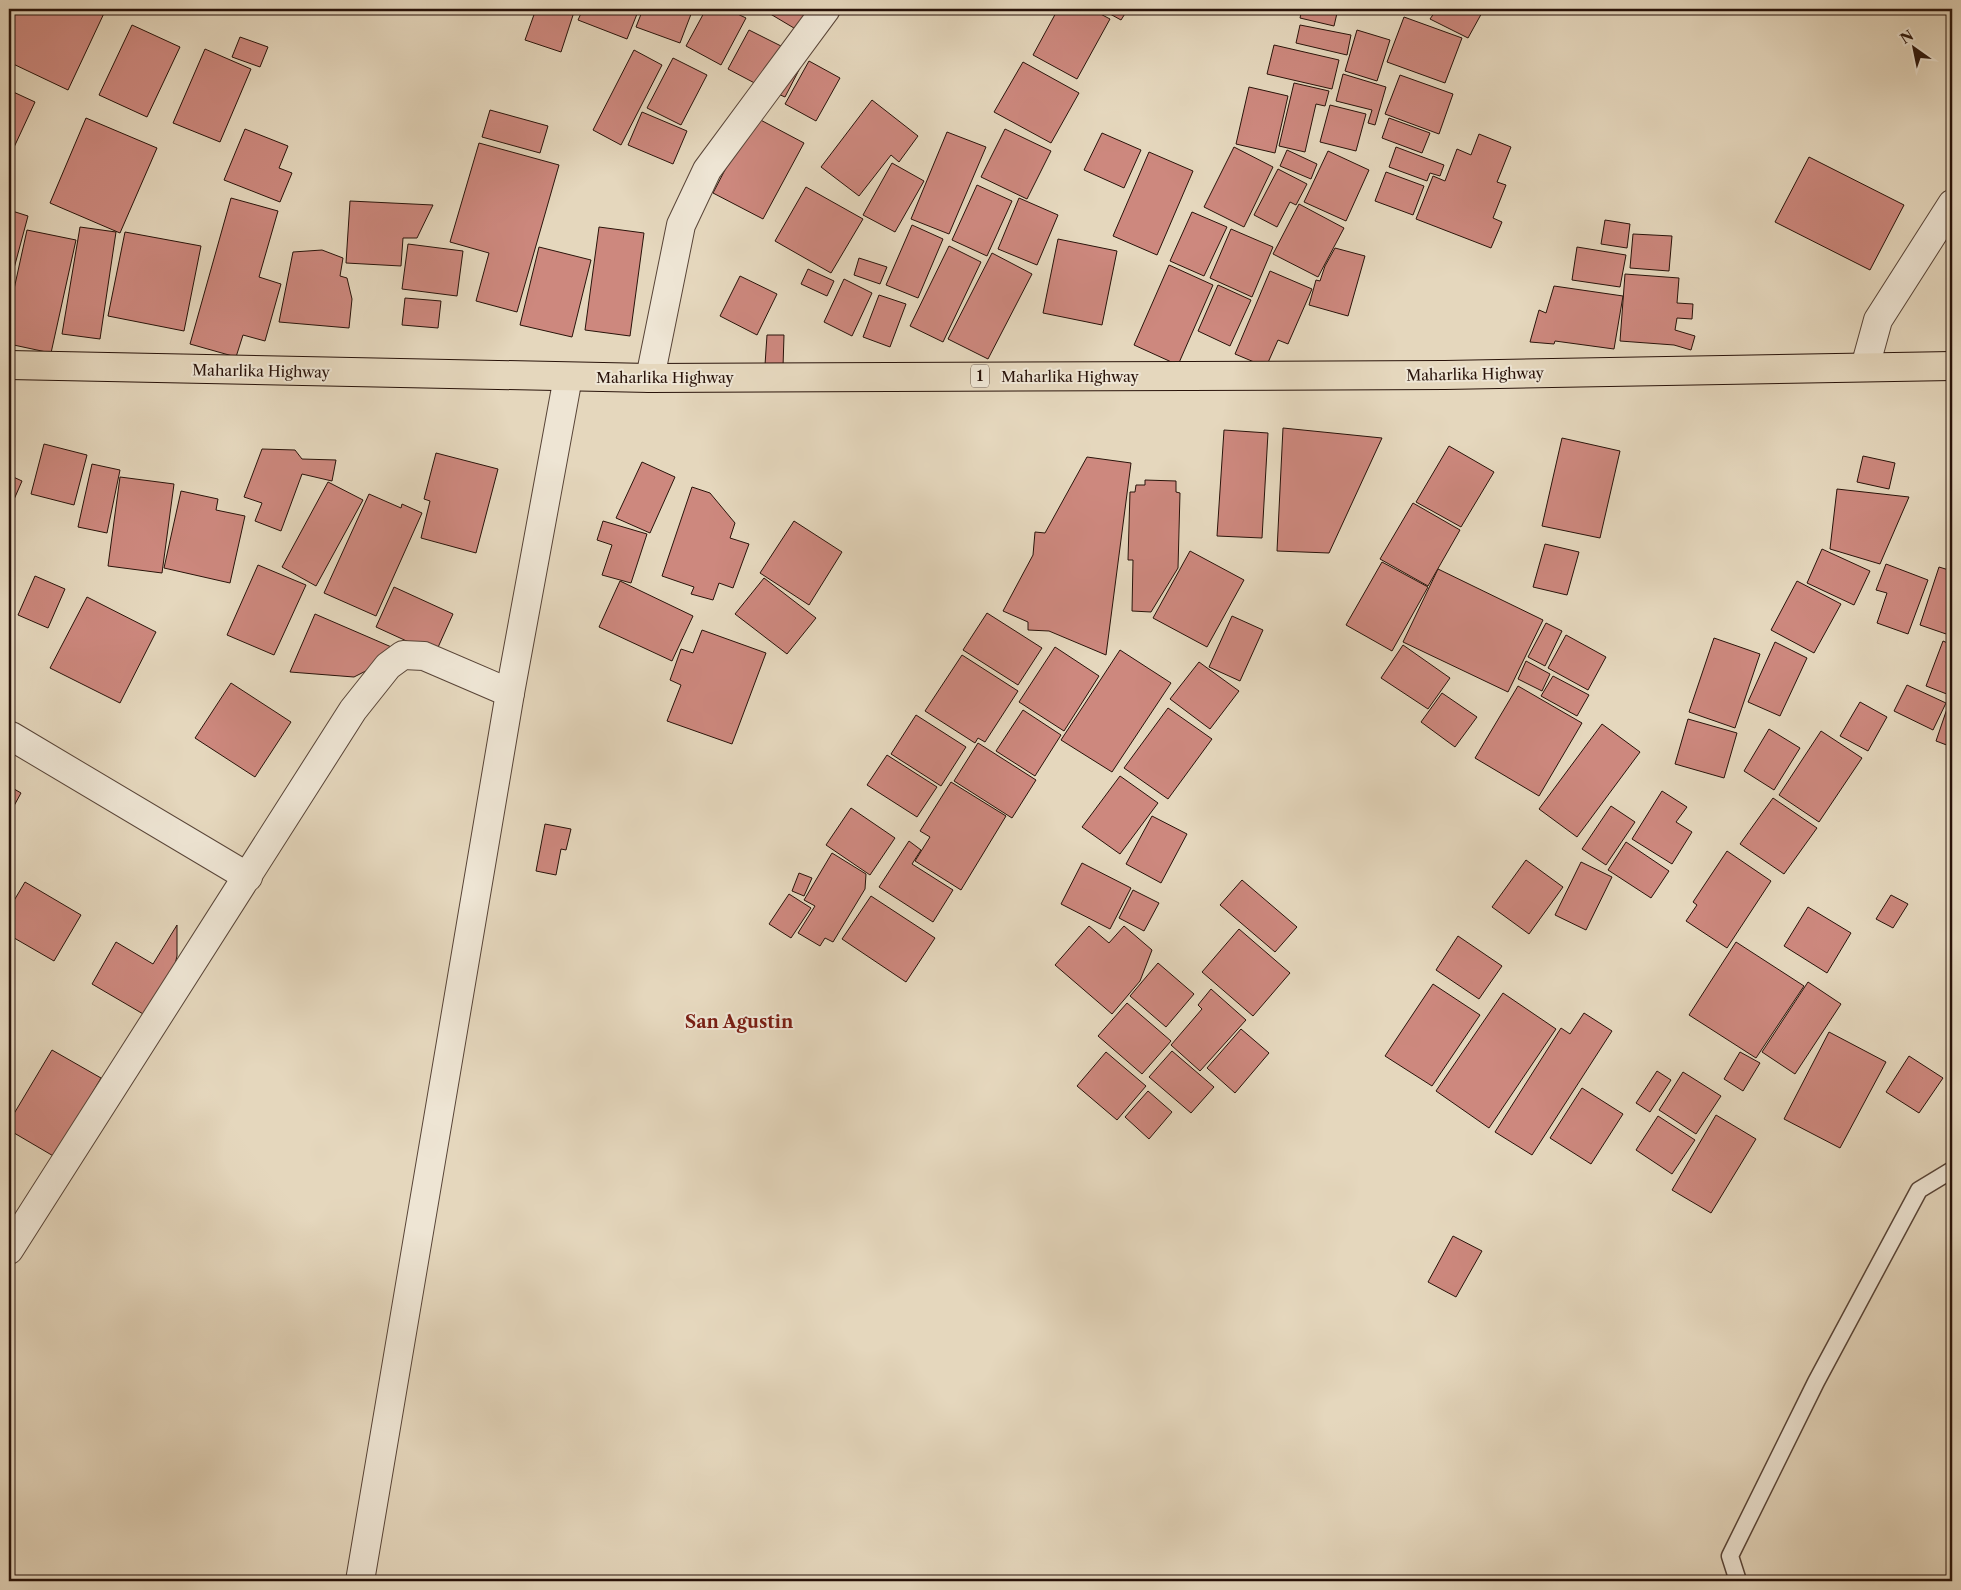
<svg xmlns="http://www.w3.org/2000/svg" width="1961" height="1590" viewBox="0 0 1961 1590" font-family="'Libre Caslon Text',serif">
  <rect width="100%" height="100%" fill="#e5d7bd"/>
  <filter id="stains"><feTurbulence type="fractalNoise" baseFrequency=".004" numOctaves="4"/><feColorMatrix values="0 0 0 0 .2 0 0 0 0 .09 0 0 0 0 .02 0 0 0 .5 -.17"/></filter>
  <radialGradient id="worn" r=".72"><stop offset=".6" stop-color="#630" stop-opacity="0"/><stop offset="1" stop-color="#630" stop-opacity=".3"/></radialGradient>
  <g fill="#cd887e" stroke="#29130a">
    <path d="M9,9h97l-38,81 -59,-28z"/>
    <path d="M536,9h39l-14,43 -36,-12z"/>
    <path d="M583,9h56l-12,30 -49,-19z"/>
    <path d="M643,9h50l-13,34 -44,-16z"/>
    <path d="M706,9h21l19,9 -25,47 -35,-19z"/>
    <path d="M762,9h57l-15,25z"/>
    <path d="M1058,9h33l19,10 -33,60 -44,-24z"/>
    <path d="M1101,9h27l-7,11z"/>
    <path d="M1302,9h36l-4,17 -34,-8z"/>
    <path d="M1437,9h47l-16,29 -38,-19z"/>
    <path d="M1404,17l58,21 -17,45 -58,-21z"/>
    <path d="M132,25l48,22 -33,70 -48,-22z"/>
    <path d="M1300,25l51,10 -4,20 -51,-12z"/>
    <path d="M749,30l36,18 -21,40 -36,-19z"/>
    <path d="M1357,30l33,10 -13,41 -32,-10z"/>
    <path d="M240,37l28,10 -8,20 -28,-10z"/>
    <path d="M1274,45l65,15 -7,29 -65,-15z"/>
    <path d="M205,49l46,20 -31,73 -47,-19z"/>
    <path d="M634,50l28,15 -41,80 -28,-15z"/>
    <path d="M673,58l34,17 -26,50 -34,-17z"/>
    <path d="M784,61l16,7 -15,29 -16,-7z"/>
    <path d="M809,61l31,17 -24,43 -31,-17z"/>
    <path d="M1023,62l56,31 -28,50 -57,-31z"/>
    <path d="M1343,74l43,13 -11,38 -7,-2 4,-13 -36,-9z"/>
    <path d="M1400,75l53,19 -14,40 -54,-20z"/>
    <path d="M1294,83l35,8 -4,15 -9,-2 -11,48 -26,-6z"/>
    <path d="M1249,87l39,9 -13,57 -39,-9z"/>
    <path d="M9,90l26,12 -26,56z"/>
    <path d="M872,100l46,36 -19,26 -8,-7 -32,41 -38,-29z"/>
    <path d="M1330,105l36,9 -10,37 -36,-9z"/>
    <path d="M490,110l58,16 -8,27 -58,-16z"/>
    <path d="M642,112l45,19 -14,33 -45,-19z"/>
    <path d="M753,116l51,27 -41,76 -50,-26z"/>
    <path d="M86,118l71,30 -37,85 -70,-30z"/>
    <path d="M1389,118l41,15 -8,20 -40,-15z"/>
    <path d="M245,129l43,17 -9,22 13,5 -12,29 -56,-22z"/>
    <path d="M1005,129l46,22 -24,48 -46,-22z"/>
    <path d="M947,132l39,15 -37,87 -38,-15z"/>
    <path d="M1102,133l39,17 -17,38 -40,-18z"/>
    <path d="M1479,134l32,13 -14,35 9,3 -13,33 9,4 -11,26 -75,-29 17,-43 12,5 12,-32 14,6z"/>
    <path d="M479,143l80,22 -42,147 -41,-11 13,-48 -39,-11z"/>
    <path d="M1234,147l39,20 -29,60 -40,-20z"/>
    <path d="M1396,147l48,18 -4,11 -10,-3 -3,8 -38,-14z"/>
    <path d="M1287,150l30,14 -6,15 -31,-13z"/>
    <path d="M1328,151l41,19 -23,51 -42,-19z"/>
    <path d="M1149,152l44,19 -36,84 -44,-19z"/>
    <path d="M1809,157l95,48 -34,65 -95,-48z"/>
    <path d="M892,163l32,18 -29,51 -32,-17z"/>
    <path d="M1278,169l29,15 -11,21 -6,-3 -13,25 -23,-12z"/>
    <path d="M1386,172l38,14 -11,29 -38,-14z"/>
    <path d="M977,185l35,16 -25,55 -35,-16z"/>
    <path d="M806,187l57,32 -32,54 -56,-32z"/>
    <path d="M231,198l47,13 -19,66 22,7 -16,57 -22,-6 -7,22 -46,-13z"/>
    <path d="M1019,198l39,17 -21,50 -39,-16z"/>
    <path d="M350,201l83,4 -16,33h-14l-2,28 -55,-3z"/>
    <path d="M1299,204l45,24 -26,49 -45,-23z"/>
    <path d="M9,210l19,6 -19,71z"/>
    <path d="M1192,212l35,15 -23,49 -34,-15z"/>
    <path d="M1605,220l25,4 -3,24 -26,-4z"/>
    <path d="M912,225l31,14 -25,59 -32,-13z"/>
    <path d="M80,227l36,5 -16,107 -38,-5z"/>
    <path d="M599,227l45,6 -14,103 -45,-6z"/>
    <path d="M1231,229l42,18 -21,50 -42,-19z"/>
    <path d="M27,230l49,10 -25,113 -42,-9v-32z"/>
    <path d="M125,232l76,14 -17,85 -76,-15z"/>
    <path d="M1633,234l39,2 -3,35 -39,-3z"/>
    <path d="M1058,239l59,12 -15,74 -59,-12z"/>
    <path d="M408,244l55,7 -6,45 -55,-7z"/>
    <path d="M949,246l32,16 -38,80 -33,-16z"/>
    <path d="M539,247l52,13 -19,77 -52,-12z"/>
    <path d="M1577,247l49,8 -6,32 -48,-7z"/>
    <path d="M1335,248l30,8 -17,60 -39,-11 7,-25 4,1 5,-15z"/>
    <path d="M322,250l21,8 -3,18 7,2 5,21 -3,29 -70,-6 14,-70z"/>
    <path d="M992,253l40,21 -44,85 -40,-20z"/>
    <path d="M859,258l28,9 -7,17 -26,-9z"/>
    <path d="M1169,265l44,20 -35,80 -44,-20z"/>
    <path d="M808,269l26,12 -7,15 -26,-12z"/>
    <path d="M1270,271l42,18 -24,55 -10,-4 -12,27 -31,-13z"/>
    <path d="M1625,274l54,4 -2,25 16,1 -1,15 -15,-1 -2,12 20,6 -4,14 -17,-5 -54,-4z"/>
    <path d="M740,276l37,18 -20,41 -37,-19z"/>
    <path d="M844,279l28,14 -20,43 -28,-14z"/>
    <path d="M1218,285l33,15 -21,46 -32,-15z"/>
    <path d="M1554,286l69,10 -9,53 -59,-8 -1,3 -24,-2 9,-32 7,3z"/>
    <path d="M879,295l27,9 -16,43 -27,-10z"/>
    <path d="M405,298l36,3 -3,27 -36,-3z"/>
    <path d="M767,335h17l-1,32 -18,-2z"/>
    <path d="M1283,428l99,10 -53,115 -52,-2z"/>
    <path d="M1224,430l44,3 -6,105 -45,-2z"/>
    <path d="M1562,438l58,13 -20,87 -58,-12z"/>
    <path d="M44,444l43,11 -13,50 -43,-11z"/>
    <path d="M1449,446l45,26 -33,55 -45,-25z"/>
    <path d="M262,449l33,1 7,9 34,1 -4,21 -30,-7 -21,57 -26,-10 7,-18 -18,-6z"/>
    <path d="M436,453l62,16 -22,84 -55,-15 9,-37 -6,-2z"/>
    <path d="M1863,456l32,7 -6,26 -32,-7z"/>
    <path d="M1087,457l44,6 -25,192 -57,-24 -21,-1v-8l-25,-11 30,-56 2,-23 10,1z"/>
    <path d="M642,462l33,15 -25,56 -34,-15z"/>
    <path d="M92,464l28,6 -13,63 -29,-6z"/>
    <path d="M9,475l13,6 -13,30z"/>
    <path d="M120,477l54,7 -12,89 -54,-7z"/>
    <path d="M1145,480l31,1v11l4,1 -2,75 -27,44 -19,-1 1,-51h-5l2,-68h5l1,-7h9z"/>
    <path d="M328,482l35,18 -47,86 -34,-19z"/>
    <path d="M692,487l18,6 25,30 -5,15 19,6 -16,44 -14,-5 -6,17 -22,-6 3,-7 -32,-11z"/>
    <path d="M1837,489l72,8 -29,67 -50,-15z"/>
    <path d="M181,491l37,8 -2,11 29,6 -15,67 -66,-15z"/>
    <path d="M369,494l32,14 1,-4 20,9 -46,103 -52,-23z"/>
    <path d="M1413,503l47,27 -32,56 -48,-27z"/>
    <path d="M603,521l44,13 -16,49 -29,-8 10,-30 -15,-5z"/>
    <path d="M794,521l48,31 -33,53 -49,-32z"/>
    <path d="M1545,544l34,8 -12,43 -34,-8z"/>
    <path d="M1822,549l48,22 -16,34 -47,-22z"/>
    <path d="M1190,551l54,29 -37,67 -54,-29z"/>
    <path d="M1382,562l46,25 -36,64 -46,-26z"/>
    <path d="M1886,564l42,16 -20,54 -31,-11 10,-30 -11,-3z"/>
    <path d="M258,565l48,20 -32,70 -47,-20z"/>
    <path d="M1939,567l13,4v65l-32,-11z"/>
    <path d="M1438,569l105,51 -35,72 -105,-50z"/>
    <path d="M35,576l30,13 -17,39 -30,-13z"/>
    <path d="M764,578l52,40 -29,36 -52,-40z"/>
    <path d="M620,581l73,35 -21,45 -73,-34z"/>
    <path d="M1797,581l44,23 -27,49 -43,-23z"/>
    <path d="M394,587l59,27 -18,40 -59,-27z"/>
    <path d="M87,597l69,35 -36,71 -70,-35z"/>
    <path d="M987,613l55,35 -24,37 -55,-35z"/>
    <path d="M315,614l88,38 -49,25 -64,-5z"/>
    <path d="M1232,616l31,14 -23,51 -31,-14z"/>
    <path d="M1546,623l16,8 -17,35 -17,-9z"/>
    <path d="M702,630l64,23 -34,91 -65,-23 14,-36 -11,-5 11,-31 12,4z"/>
    <path d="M1566,635l40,22 -18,33 -40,-22z"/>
    <path d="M1714,638l46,16 -25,74 -46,-16z"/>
    <path d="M1943,641l9,4v51l-26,-10z"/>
    <path d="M1775,642l32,16 -27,58 -32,-14z"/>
    <path d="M1403,645l47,33 -22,31 -47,-31z"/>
    <path d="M1055,647l44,29 -35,55 -45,-29z"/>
    <path d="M1120,650l51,33 -59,89 -51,-32z"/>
    <path d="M962,655l56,36 -33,51 -7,-4 -3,5 -50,-32z"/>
    <path d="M1526,661l24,13 -8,17 -24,-12z"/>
    <path d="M1199,662l40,29 -29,38 -40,-30z"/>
    <path d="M1553,676l36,19 -12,21 -36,-20z"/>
    <path d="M231,683l60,39 -36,55 -60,-39z"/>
    <path d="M1907,685l39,18 -13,27 -39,-19z"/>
    <path d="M1518,686l64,37 -43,73 -64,-38z"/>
    <path d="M1442,693l35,24 -22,30 -34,-25z"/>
    <path d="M1950,700l2,1v46l-16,-6z"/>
    <path d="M1860,702l27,15 -19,34 -28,-15z"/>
    <path d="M1168,708l44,31 -44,60 -44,-31z"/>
    <path d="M1023,710l38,25 -26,41 -39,-25z"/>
    <path d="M916,715l50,32 -25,39 -50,-32z"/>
    <path d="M1688,719l49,14 -13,45 -49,-14z"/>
    <path d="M1602,724l38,28 -63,85 -38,-28z"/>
    <path d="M1769,729l31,19 -26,42 -30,-19z"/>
    <path d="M1821,731l41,27 -43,64 -40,-27z"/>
    <path d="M978,743l58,37 -24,38 -58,-37z"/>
    <path d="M887,755l50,32 -20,30 -50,-32z"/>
    <path d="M1120,776l38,27 -38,51 -38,-27z"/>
    <path d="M951,782l55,34 -45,74 -46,-29 15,-24 -10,-6z"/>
    <path d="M9,786l12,7 -12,22z"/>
    <path d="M1662,791l25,16 -11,15 16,10 -20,32 -40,-25z"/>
    <path d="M1773,798l44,30 -33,46 -44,-30z"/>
    <path d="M1611,806l24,16 -29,43 -24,-16z"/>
    <path d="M851,808l44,30 -25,37 -44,-30z"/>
    <path d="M1152,816l35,18 -26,49 -35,-19z"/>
    <path d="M545,824l26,5 -5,21 -5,-1 -5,26 -20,-4z"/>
    <path d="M909,841l12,9 -9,14 41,26 -20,32 -54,-35z"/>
    <path d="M1626,842l43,29 -18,27 -43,-28z"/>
    <path d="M1727,851l44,30 -44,67 -41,-27 11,-16 -4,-3z"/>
    <path d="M832,853l34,21 -1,15 -32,53 -8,-4 -5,8 -22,-13 17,-27 -11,-6z"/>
    <path d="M1526,860l37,27 -34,47 -37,-27z"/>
    <path d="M1581,862l31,15 -26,53 -31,-15z"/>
    <path d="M1082,863l49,25 -21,41 -49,-25z"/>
    <path d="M799,873l13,5 -8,18 -12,-5z"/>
    <path d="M1242,880l55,47 -22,25 -55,-47z"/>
    <path d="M25,882l56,33 -27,46 -45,-26v-26z"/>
    <path d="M1133,890l26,13 -15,28 -25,-13z"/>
    <path d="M789,894l22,14 -20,30 -22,-14z"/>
    <path d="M1891,895l17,9 -15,24 -17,-9z"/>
    <path d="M871,896l64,42 -29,44 -64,-43z"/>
    <path d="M1808,907l43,26 -24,40 -43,-27z"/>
    <path d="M177,925v31l-5,21 -22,41 -58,-34 24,-42 37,22z"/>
    <path d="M1089,926l20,17 15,-17 28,24 -12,31 -28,33 -57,-49z"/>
    <path d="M1239,929l51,44 -37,43 -51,-44z"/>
    <path d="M1458,936l44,30 -23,33 -43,-29z"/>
    <path d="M1736,942l68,44 -48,72 -67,-43z"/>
    <path d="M1158,963l36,31 -28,33 -36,-31z"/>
    <path d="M1808,982l33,22 -46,70 -33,-22z"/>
    <path d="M1433,984l47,31 -48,71 -47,-30z"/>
    <path d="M1211,989l35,31 -46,51 -29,-26 31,-36 -4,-4z"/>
    <path d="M1503,993l53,36 -67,99 -53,-37z"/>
    <path d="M1127,1003l44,38 -29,33 -44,-38z"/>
    <path d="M1584,1013l28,18 -80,124 -37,-23 66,-104 9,6z"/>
    <path d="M1241,1029l28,24 -34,40 -28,-25z"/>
    <path d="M1829,1032l57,30 -46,86 -56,-29z"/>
    <path d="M52,1050l49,28 -46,79 -46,-27v-8z"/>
    <path d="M1172,1051l42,36 -23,26 -42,-36z"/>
    <path d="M1106,1052l40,34 -29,34 -40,-34z"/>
    <path d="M1740,1052l20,11 -17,28 -19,-12z"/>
    <path d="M1909,1056l34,22 -24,35 -33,-21z"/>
    <path d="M1657,1071l14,9 -21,32 -14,-9z"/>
    <path d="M1683,1072l38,24 -25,38 -37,-24z"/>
    <path d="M1582,1088l41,26 -32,50 -41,-26z"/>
    <path d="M1148,1091l24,21 -23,27 -24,-22z"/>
    <path d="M1716,1115l40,24 -45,74 -39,-23z"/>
    <path d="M1658,1116l37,24 -23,34 -36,-24z"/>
    <path d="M1453,1236l29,15 -26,46 -28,-15z"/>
  </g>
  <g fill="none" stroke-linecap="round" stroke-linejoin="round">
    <defs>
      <path id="service" d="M1738,1581l-8,-25 86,-174 103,-192 33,-20"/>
      <g id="minor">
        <path d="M1865,367l13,-47 74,-116"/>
        <path d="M650,378l31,-153 26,-55 119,-161"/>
        <path d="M11,736l237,141"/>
        <path d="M9,1250l344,-540 35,-44 15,-11 21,1 86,37"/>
      </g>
      <path id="tertiary" d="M360,1581l150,-888 58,-316"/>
      <path id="trunk" d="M9,365l641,13 795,-3 507,-9"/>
    </defs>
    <use href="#service" stroke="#584437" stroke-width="19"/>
    <use href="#minor" stroke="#584437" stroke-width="30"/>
    <use href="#tertiary" stroke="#584437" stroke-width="30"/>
    <use href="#trunk" stroke="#29130a" stroke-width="30"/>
    <use href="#service" stroke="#eee5d4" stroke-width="16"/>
    <use href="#minor" stroke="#eee5d4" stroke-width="28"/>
    <use href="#tertiary" stroke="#eee5d4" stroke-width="28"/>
    <use href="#trunk" stroke="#e5d7bd" stroke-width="28"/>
  </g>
  <g text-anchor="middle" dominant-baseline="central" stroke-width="4" stroke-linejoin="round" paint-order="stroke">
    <rect fill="#eee5d4" stroke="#645247" stroke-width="1" x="971" y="364.5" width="18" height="23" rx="4"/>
    <g font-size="14" font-weight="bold" fill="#29130a">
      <text x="980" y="376">1</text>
    </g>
    <g font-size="15" fill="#29130a" stroke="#eee5d4">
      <text transform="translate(261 371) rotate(1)">Maharlika Highway</text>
      <text transform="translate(1475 374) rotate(-1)">Maharlika Highway</text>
      <text x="1070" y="376">Maharlika Highway</text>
      <text x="665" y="377">Maharlika Highway</text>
    </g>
    <g font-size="18" font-weight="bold" fill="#7a1f14" stroke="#eee5d4">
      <text x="739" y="1022">San Agustin</text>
    </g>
  </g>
  <rect width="1961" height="1590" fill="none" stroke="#e5d7bd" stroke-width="30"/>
  <rect x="10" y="10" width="1941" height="1570" fill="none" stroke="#29130a" stroke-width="2.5"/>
  <rect x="15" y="15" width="1931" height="1560" fill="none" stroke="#29130a"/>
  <g transform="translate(1914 48) rotate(327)" stroke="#eee5d4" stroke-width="4" paint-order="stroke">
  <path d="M0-4L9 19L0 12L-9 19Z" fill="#29130a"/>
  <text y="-8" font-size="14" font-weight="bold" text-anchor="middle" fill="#29130a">N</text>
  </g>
  <rect width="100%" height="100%" filter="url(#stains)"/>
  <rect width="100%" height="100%" fill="url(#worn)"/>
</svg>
